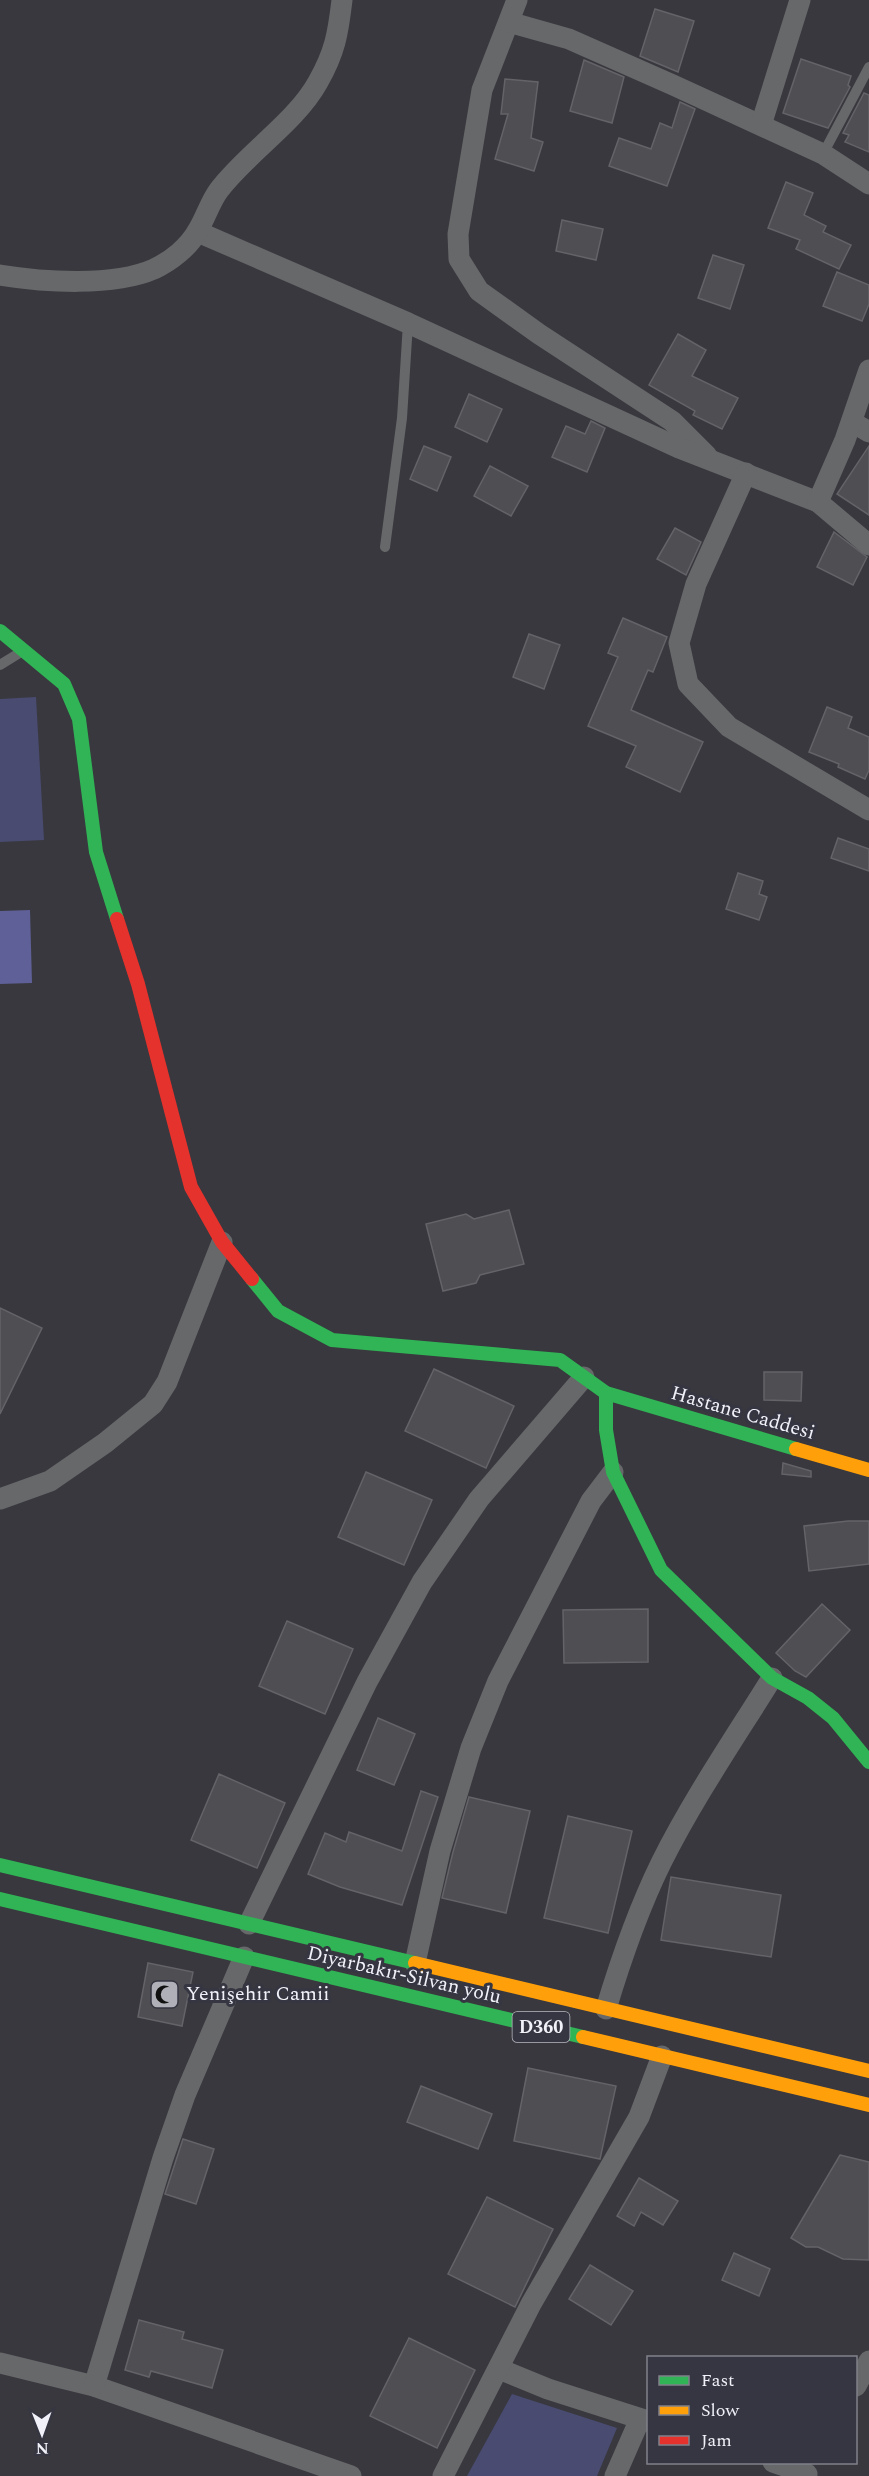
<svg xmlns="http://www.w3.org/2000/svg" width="869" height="2476" viewBox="0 0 869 2476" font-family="Spectral,serif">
  <rect width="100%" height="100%" fill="#38383e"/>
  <g fill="#494b71">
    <path d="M36,697l8,143 -44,2v-143z"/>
    <path d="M512,2394l105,34 -20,48h-130z"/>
  </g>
  <path fill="#5f6097" d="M30,910l2,73 -32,1v-73z"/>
  <g fill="#4e4e53" stroke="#636368" stroke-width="1.5">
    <path d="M655,9l39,12 -16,51 -38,-16z"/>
    <path d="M801,59l50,17 -3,9 2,2 -22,41 -45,-15z"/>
    <path d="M584,60l40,17 -12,46 -42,-12z"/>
    <path d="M505,79l33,3 -7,56 12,4 -9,29 -39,-12 13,-45h-7z"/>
    <path d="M864,93l5,2v57l-24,-10 4,-7 -6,-2z"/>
    <path d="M680,102l15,7 -28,77 -58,-20 10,-28 32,11 9,-26 12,5z"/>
    <path d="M786,182l27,11 -9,22 22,11 -3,6 28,13 -12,24 -43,-20 4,-9 -32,-12z"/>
    <path d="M562,220l41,9 -7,31 -40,-9z"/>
    <path d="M713,255l31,10 -14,44 -32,-11z"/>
    <path d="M837,272l32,13v19l-7,17 -39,-15z"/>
    <path d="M678,334l28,16 -14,26 46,22 -16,31 -29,-14 2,-4 -46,-26z"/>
    <path d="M469,394l33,15 -15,33 -32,-15z"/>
    <path d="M591,421l14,7 -18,44 -35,-15 14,-31 19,8z"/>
    <path d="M424,446l27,11 -14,34 -27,-12z"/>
    <path d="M869,446v69l-32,-21z"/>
    <path d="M490,466l38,20 -17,30 -37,-20z"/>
    <path d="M675,528l26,14 -15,33 -29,-16z"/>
    <path d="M834,532l33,25 -14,28 -36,-18z"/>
    <path d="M623,618l44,19 -14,35 -5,-2 -17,40 72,32 -23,50 -54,-25 10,-21 -48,-20 30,-69 -10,-4z"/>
    <path d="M529,634l31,11 -16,44 -31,-12z"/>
    <path d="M827,707l25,10 -4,11 21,9v33l-4,9 -27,-12 1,-3 -30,-12z"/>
    <path d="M838,838l31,11v22l-38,-13z"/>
    <path d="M738,873l25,8 -4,13 8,3 -8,23 -33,-11z"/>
    <path d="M509,1210l15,54 -44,11 -4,8 -33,8 -17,-67 40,-10 8,5z"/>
    <path d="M0,1308l42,20 -42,86z"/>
    <path d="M434,1369l80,37 -28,62 -81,-37z"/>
    <path d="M764,1372h38l-1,29 -37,-1z"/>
    <path d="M783,1463l28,8v6l-29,-3z"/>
    <path d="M366,1472l66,28 -28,65 -66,-28z"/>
    <path d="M848,1521h21v43l-60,7 -5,-45z"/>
    <path d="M822,1604l28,26 -44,47 -11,-6 -19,-18z"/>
    <path d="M648,1609v53l-84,1 -1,-53z"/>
    <path d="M287,1621l66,28 -28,65 -66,-28z"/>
    <path d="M378,1718l37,16 -21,51 -37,-15z"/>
    <path d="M219,1774l66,29 -28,65 -66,-28z"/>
    <path d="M421,1791l17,6 -36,108 -62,-18 -32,-13 17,-41 21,9 3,-10 53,19z"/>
    <path d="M469,1797l61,14 -24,102 -64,-15 11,-46z"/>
    <path d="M568,1816l64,15 -24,102 -64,-15z"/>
    <path d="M671,1877l110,18 -10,62 -110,-17z"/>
    <path d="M148,1963l45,9 -11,54 -44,-9z"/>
    <path d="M528,2068l88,18 -16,73 -86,-18z"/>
    <path d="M421,2086l71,28 -14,35 -71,-27z"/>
    <path d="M183,2139l31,10 -18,55 -31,-10z"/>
    <path d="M840,2155l29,7v98l-26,-1 -25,-12h-12l-15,-9z"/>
    <path d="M639,2178l39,23 -15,24 -22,-13 -7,14 -17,-10z"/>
    <path d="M487,2197l66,32 -38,78 -67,-33z"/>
    <path d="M734,2253l36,16 -11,27 -37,-16z"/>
    <path d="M590,2265l43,26 -22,34 -42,-26z"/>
    <path d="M139,2320l45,12 -2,7 41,11 -11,38 -61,-17 -2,6 -24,-7z"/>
    <path d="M409,2338l66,32 -38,78 -67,-32z"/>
  </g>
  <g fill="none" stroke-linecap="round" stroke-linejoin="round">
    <g stroke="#676869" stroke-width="10">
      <path d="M823,154l46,-87"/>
      <path d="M385,547l17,-129 6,-95"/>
      <path d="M0,665l21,-13"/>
    </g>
    <g stroke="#676869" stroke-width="21">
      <path d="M517,0l-35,90 -24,144 1,25 20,32 60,43 133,87 35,35"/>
      <path d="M509,22l60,17 104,46 150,69 46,30"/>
      <path d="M761,125l39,-125"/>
      <path d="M198,232l210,91 271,125 139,54 51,43"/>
      <path d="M0,275c43,7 113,12 154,-6 17,-8 35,-22 44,-39 8,-13 12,-28 21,-40 28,-37 77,-68 99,-108 17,-30 20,-48 24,-82"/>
      <path d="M852,422l17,10"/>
      <path d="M746,473l-50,111 -17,59 9,41 41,43 140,83"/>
      <path d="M818,502l27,-62 24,-70"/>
      <path d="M0,1499l50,-18 55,-38 48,-39 14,-22 55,-140"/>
      <path d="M249,1924l118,-242 55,-100 57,-83 105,-122"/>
      <path d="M415,1963l25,-112 31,-103 27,-67 93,-180 22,-29"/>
      <path d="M606,2009c15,-50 32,-99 55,-146 32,-64 73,-124 111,-185"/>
      <path d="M0,2363l94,23 257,90"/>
      <path d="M499,2369l49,20 100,32"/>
      <path d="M94,2386l69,-228 22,-63 59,-138"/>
      <path d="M856,2386l13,-25"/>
      <path d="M773,2462l34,12"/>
      <path d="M443,2476l88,-172 108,-187 23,-61"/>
      <path d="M615,2476l25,-57"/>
    </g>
    <g stroke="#30b455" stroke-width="14">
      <path d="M0,631l64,53 15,35 17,133 21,67"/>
      <path d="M252,1279l26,32 54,29 228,20 46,33 190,56"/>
      <path d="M606,1393v37l7,42 48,98 111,108 36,20 25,20 36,44"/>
      <path d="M0,1865l415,98"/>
      <path d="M0,1899l583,138"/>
    </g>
    <g stroke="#ff9f0a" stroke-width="14">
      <path d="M796,1449l73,21"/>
      <path d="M415,1963l454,108"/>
      <path d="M583,2037l286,68"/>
    </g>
    <path stroke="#e5322d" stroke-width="14" d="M117,919l21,65 53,203 31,55 30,37"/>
  </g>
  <defs>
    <symbol id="mosque-square" viewBox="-11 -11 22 22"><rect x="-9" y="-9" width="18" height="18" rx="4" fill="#b0b1b8" stroke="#353641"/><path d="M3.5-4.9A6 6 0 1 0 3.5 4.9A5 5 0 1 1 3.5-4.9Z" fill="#111"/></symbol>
  </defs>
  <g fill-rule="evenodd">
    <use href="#mosque-square" x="148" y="1978" width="33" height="33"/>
  </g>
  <g text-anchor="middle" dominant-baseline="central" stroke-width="6" stroke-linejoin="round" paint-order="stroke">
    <rect fill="#353641" stroke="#b9bac2" stroke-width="1.5" x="512.5" y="2012" width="57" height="30" rx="4.5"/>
    <g font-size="18" font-weight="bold" fill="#f1f2f9">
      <text x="541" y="2027">D360</text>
    </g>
    <g font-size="20" fill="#f1f2f9" stroke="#353641">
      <text transform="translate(743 1413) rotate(16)">Hastane Caddesi</text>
      <text transform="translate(404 1975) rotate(13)">Diyarbakır-Silvan yolu</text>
    </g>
    <g font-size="20" fill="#f1f2f9" stroke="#353641" text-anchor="start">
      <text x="186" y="1994">Yenişehir Camii</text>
    </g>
  </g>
  <rect x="647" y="2356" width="210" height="108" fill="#353641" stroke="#80818b" stroke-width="1.5"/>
  <rect x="659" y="2376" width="30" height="9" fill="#30b455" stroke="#80818b" stroke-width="1.5"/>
  <text x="701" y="2386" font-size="18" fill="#f1f2f9">Fast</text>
  <rect x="659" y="2406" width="30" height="9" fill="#ff9f0a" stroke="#80818b" stroke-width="1.5"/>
  <text x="701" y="2416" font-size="18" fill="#f1f2f9">Slow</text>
  <rect x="659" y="2436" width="30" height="9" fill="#e5322d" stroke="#80818b" stroke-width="1.5"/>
  <text x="701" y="2446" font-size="18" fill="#f1f2f9">Jam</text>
  <g transform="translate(42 2434) rotate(179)" stroke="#353641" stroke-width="4.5" paint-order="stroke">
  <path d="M0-4.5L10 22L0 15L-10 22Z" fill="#f1f2f9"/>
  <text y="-9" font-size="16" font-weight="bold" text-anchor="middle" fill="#f1f2f9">N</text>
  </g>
</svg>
